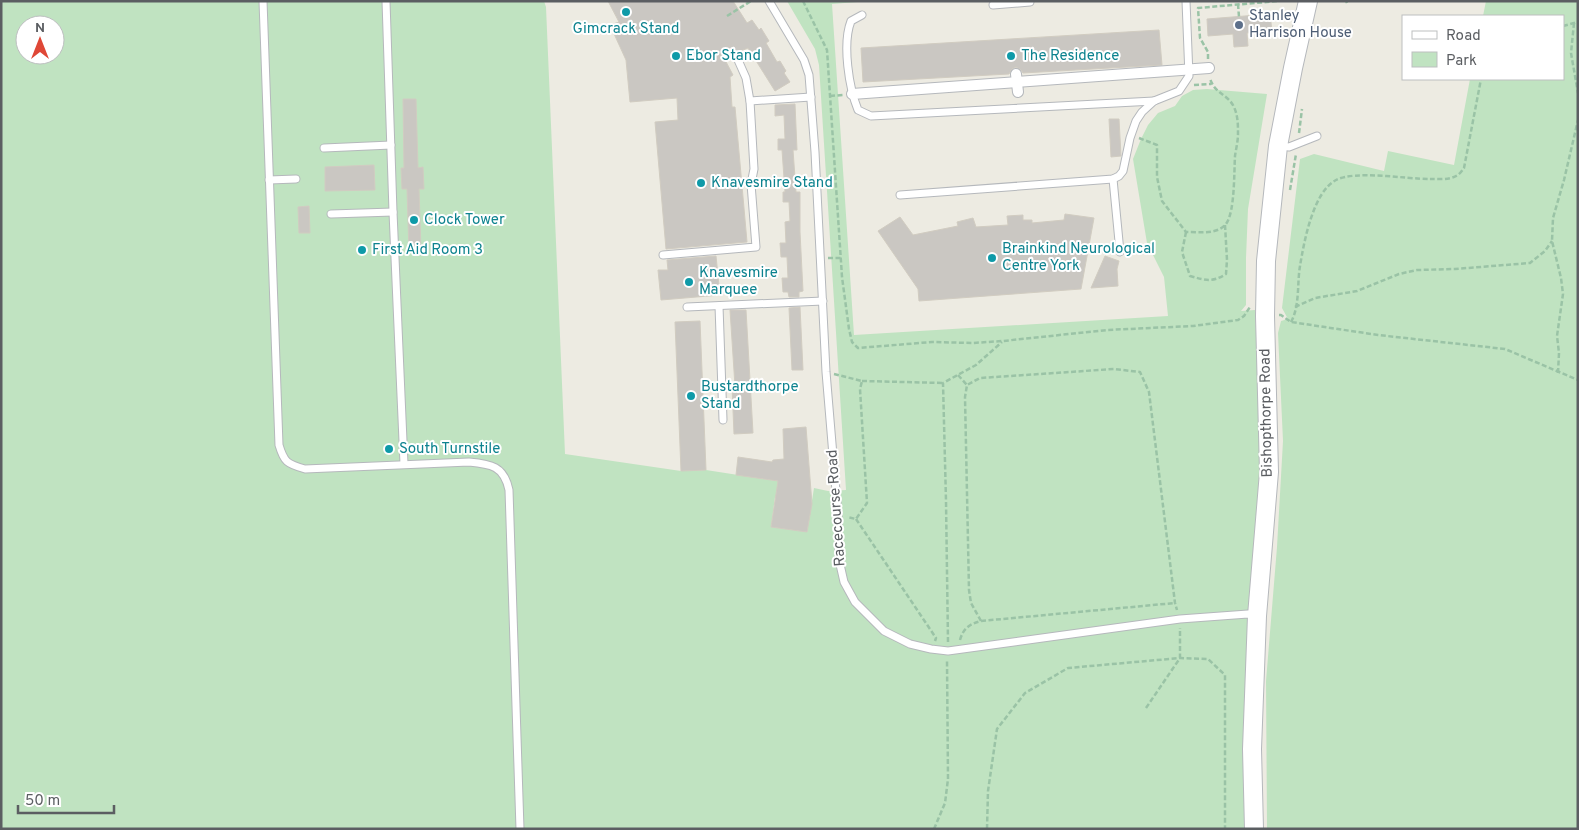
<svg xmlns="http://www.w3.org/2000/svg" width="1579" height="830" viewBox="0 0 1579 830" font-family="Overpass,sans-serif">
  <rect width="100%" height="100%" fill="#edebe2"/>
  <g fill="#c0e3c1" fill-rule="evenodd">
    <path d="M1,1h543l2,6 19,447 116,17 25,-1 84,13 -15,14 -4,30 36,5 7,-44 14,3 18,-1 -27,-425 -4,-16 -28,-48h83l-38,3 22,331 314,-19 -4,-39 -17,-34 -14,-84 8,-20 7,-14 10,-12 17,-7 7,-10 11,-6 14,-1 60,5 -19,115 -2,49v47l-5,6 14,-1 6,142 -13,162 -3,215h-1244zM25,25h30v30h-30z"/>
    <path d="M1486,1h92v828h-311l-1,-148 11,-134 6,-106 -5,-108 3,-12 7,-2 -6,-11 18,-149 14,-5 70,17 4,-20 66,14 16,-86h93v-63h-80z"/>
  </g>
  <g fill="#cac7c2" stroke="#d1ccc1">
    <path d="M608,1h125l14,22 5,-3 7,10 2,-2 8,13 -3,2 11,19 3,-1 6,10 -2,2 6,9 -15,9 -27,-43 -24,10 9,17 -3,2 2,30h3l12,135 -81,7 -11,-127 23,-2 -1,-22 -47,4 -4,-42 -16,-35 9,-3z"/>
    <path d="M1270,14l2,17 -25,2 1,13 -14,1 -1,-13 -25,2 -1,-17z"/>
    <path d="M1159,30l3,35 -139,8 -2,-3 -5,-3 -4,2 -3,5 -146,8 -2,-34z"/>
    <path d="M403,99h13l2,69 5,-1 1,22h-5l2,62 -12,1 -2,-63h-5l-1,-21h3z"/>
    <path d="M795,104l2,46h-4l3,42h4v40l3,59 -4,1v5h-10l-1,-5h-5l-1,-14h6l-1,-21h-6l-1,-14h6l-1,-21 5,-1 -1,-19h-6v-10h2l-3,-42h-4v-11h7l-1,-24 -9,1v-11z"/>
    <path d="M1109,119h10l2,37 -10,1z"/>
    <path d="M374,165l1,25 -50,1v-24z"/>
    <path d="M309,206l1,27h-11l-1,-26z"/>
    <path d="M1065,214l29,4 -13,71 -162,12 -1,-12 -40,-58 22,-14 13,18 45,-9 -1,-4 16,-4 3,9 32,-2 -1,-9 16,-1v5h9v3l32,-3z"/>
    <path d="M716,256l4,39 -59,5 -3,-30h10l-1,-10z"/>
    <path d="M1105,256l14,5 -2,8 1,17 -27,2z"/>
    <path d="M800,307l3,63h-11l-3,-62z"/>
    <path d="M730,310h16l7,123 -19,1 -2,-48h3z"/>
    <path d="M700,321l6,149 -25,1 -6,-149z"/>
    <path d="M806,427l6,77 -5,28 -36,-5 7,-46 -42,-6 2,-18 34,5 1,-2 11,-1 -1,-30z"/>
  </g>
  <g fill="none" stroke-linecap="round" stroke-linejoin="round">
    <defs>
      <g id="service">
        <path d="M263,1l16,444c5,17 8,19 26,24l164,-7c22,2 35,4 40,28l11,339"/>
        <path d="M386,1l7,211 11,252"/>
        <path d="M769,1l35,59 5,15 6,77 11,220 12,143 1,45 5,22 11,20 29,29 26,13 21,5 17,2 232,-32 68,-5 8,2"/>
        <path d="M993,5l37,-3"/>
        <path d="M862,15l-11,6c-9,23 -2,67 7,89l13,6 283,-15"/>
        <path d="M750,101l61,-4"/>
        <path d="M1279,146l10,1 28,-11"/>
        <path d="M324,148l67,-3"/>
        <path d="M1113,179l7,73"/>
        <path d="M269,180l27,-1"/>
        <path d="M900,195l213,-16 6,-3 4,-5 7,-33 6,-17 6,-9 12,-11 25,-10 10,-15 -3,-75"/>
        <path d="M331,214l62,-2"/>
        <path d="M663,255l93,-8 -5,-63 3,-15 -4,-68 -4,-23 -8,-18"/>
        <path d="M719,306l4,114"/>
        <path d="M687,307l136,-6"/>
      </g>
      <g id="pedestrian">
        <path d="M1016,74l2,18"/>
        <path d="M852,94l357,-26"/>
      </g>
      <path id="tertiary" d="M1254,829l-2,-80 5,-133 12,-144 -4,-156 1,-55 12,-115 15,-78 15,-67"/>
    </defs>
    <use href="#service" stroke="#b5b8bc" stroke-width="9"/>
    <use href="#pedestrian" stroke="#b5b8bc" stroke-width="12"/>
    <use href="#tertiary" stroke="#b5b8bc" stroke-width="20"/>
    <g stroke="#9ac3a6" stroke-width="2.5" stroke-dasharray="5 2.5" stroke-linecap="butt">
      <path d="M803,1l24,49 15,227 7,52 3,13 6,6 74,-6 41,1 30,-2 104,-11 86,-4 45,-6 6,-4 6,-9"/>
      <path d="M1346,1l1,2"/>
      <path d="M1238,4l1,13"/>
      <path d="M727,16l24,-15"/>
      <path d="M1574,23l-3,30 7,40"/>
      <path d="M1563,26l15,-4"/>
      <path d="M1208,59v-7l-8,-14 -2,-30 80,-7"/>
      <path d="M1194,85l17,-1"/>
      <path d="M830,96l13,-1"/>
      <path d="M1299,133l3,-24"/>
      <path d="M1139,138l18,7v32l5,24 24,31c13,0 31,3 40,-8 9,-12 8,-52 9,-68 1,-7 3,-15 3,-22 0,-9 0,-18 -4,-27 -7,-14 -18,-12 -24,-28"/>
      <path d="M1290,190l6,-36"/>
      <path d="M1186,232l-4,20 8,24c15,4 22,7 36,-2l1,-14 -2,-35"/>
      <path d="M828,258h14"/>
      <path d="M1295,307l20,-9 42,-7 42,-17 18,-4 38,-1 75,-6 15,-12 7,-10"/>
      <path d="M1279,315h2l10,7 87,13 127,14 73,31"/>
      <path d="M1291,322c9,-16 6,-39 9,-56 4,-24 13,-74 36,-86 19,-10 70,-1 94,-1 8,0 19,1 26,-3 3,-1 6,-5 8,-8l17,-89"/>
      <path d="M1558,373l1,-20 -2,-17 6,-42 -2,-16 -9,-37 1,-23 11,-38 14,-60"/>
      <path d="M834,374l28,7 -2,8 7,114 -11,16 -9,-2"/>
      <path d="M958,375l9,10"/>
      <path d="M862,381l81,2"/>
      <path d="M856,519l80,119 -1,3"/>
      <path d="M981,621l-10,-18 -2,-13 -4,-193 2,-12 13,-7 134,-9 26,3 9,20 26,211 2,7"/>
      <path d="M960,640c3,-11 9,-16 21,-19l194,-18"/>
      <path d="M948,642l-2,-141 -3,-118 33,-18 26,-23"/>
      <path d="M1146,708l34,-50v-30"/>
      <path d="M934,829l11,-26 3,-24 -1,-119"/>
      <path d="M987,829l1,-38 9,-62 28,-36 43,-25 112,-10 28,1 17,16v154"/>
    </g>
    <use href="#service" stroke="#fff" stroke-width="7"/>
    <use href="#pedestrian" stroke="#fff" stroke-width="10"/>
    <use href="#tertiary" stroke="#fff" stroke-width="18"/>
  </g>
  <g fill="#0f9aa8" stroke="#fff" stroke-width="2">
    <circle cx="626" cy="12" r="5"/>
    <circle cx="676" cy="56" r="5"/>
    <circle cx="1011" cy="56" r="5"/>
    <circle cx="701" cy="183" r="5"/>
    <circle cx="414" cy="220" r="5"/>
    <circle cx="362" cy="250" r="5"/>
    <circle cx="992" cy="258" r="5"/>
    <circle cx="689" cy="282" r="5"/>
    <circle cx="691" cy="396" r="5"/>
    <circle cx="389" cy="449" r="5"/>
  </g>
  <circle fill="#5c6f8a" stroke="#fff" stroke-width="2" cx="1239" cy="25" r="5"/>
  <g text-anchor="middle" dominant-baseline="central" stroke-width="4" stroke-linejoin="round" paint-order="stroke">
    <g font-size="15" fill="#4e5e75" stroke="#fff" text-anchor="start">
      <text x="1249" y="16">Stanley<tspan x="1249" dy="17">Harrison House</tspan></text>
    </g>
    <g font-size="15" fill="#0d838f" stroke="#fff" text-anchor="start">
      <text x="626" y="29" text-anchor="middle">Gimcrack Stand</text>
      <text x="686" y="56">Ebor Stand</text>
      <text x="1021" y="56">The Residence</text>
      <text x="711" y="183">Knavesmire Stand</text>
      <text x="424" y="220">Clock Tower</text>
      <text x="1002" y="249">Brainkind Neurological<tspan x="1002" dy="17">Centre York</tspan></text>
      <text x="372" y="250">First Aid Room 3</text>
      <text x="699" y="273">Knavesmire<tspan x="699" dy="17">Marquee</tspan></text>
      <text x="701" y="387">Bustardthorpe<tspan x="701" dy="17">Stand</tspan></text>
      <text x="399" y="449">South Turnstile</text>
    </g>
    <g font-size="15" fill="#5b5e62" stroke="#fff">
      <text transform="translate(1267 413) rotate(-91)">Bishopthorpe Road</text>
      <text transform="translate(837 508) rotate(-94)">Racecourse Road</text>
    </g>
  </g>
  <rect width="1579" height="830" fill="none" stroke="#5b5e62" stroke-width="5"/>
  <rect x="1402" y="15" width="162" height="65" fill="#ffffff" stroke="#bdbfc0"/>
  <rect x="1412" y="31" width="25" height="8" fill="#ffffff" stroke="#bdbfc0"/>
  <text x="1446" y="40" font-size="15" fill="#5b5e62">Road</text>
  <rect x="1412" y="52" width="25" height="15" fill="#c0e3c1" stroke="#bdbfc0"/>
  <text x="1446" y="65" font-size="15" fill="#5b5e62">Park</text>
  <g transform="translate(40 40)"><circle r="24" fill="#ffffff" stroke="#bdbfc0"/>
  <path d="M0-4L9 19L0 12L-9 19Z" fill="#df4736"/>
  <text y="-8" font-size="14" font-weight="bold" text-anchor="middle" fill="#5b5e62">N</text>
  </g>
  <path d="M18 805v8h96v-8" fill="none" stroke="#5b5e62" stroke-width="2.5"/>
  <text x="25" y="805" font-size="15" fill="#5b5e62" stroke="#ffffff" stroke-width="4" paint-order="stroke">50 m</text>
</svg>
